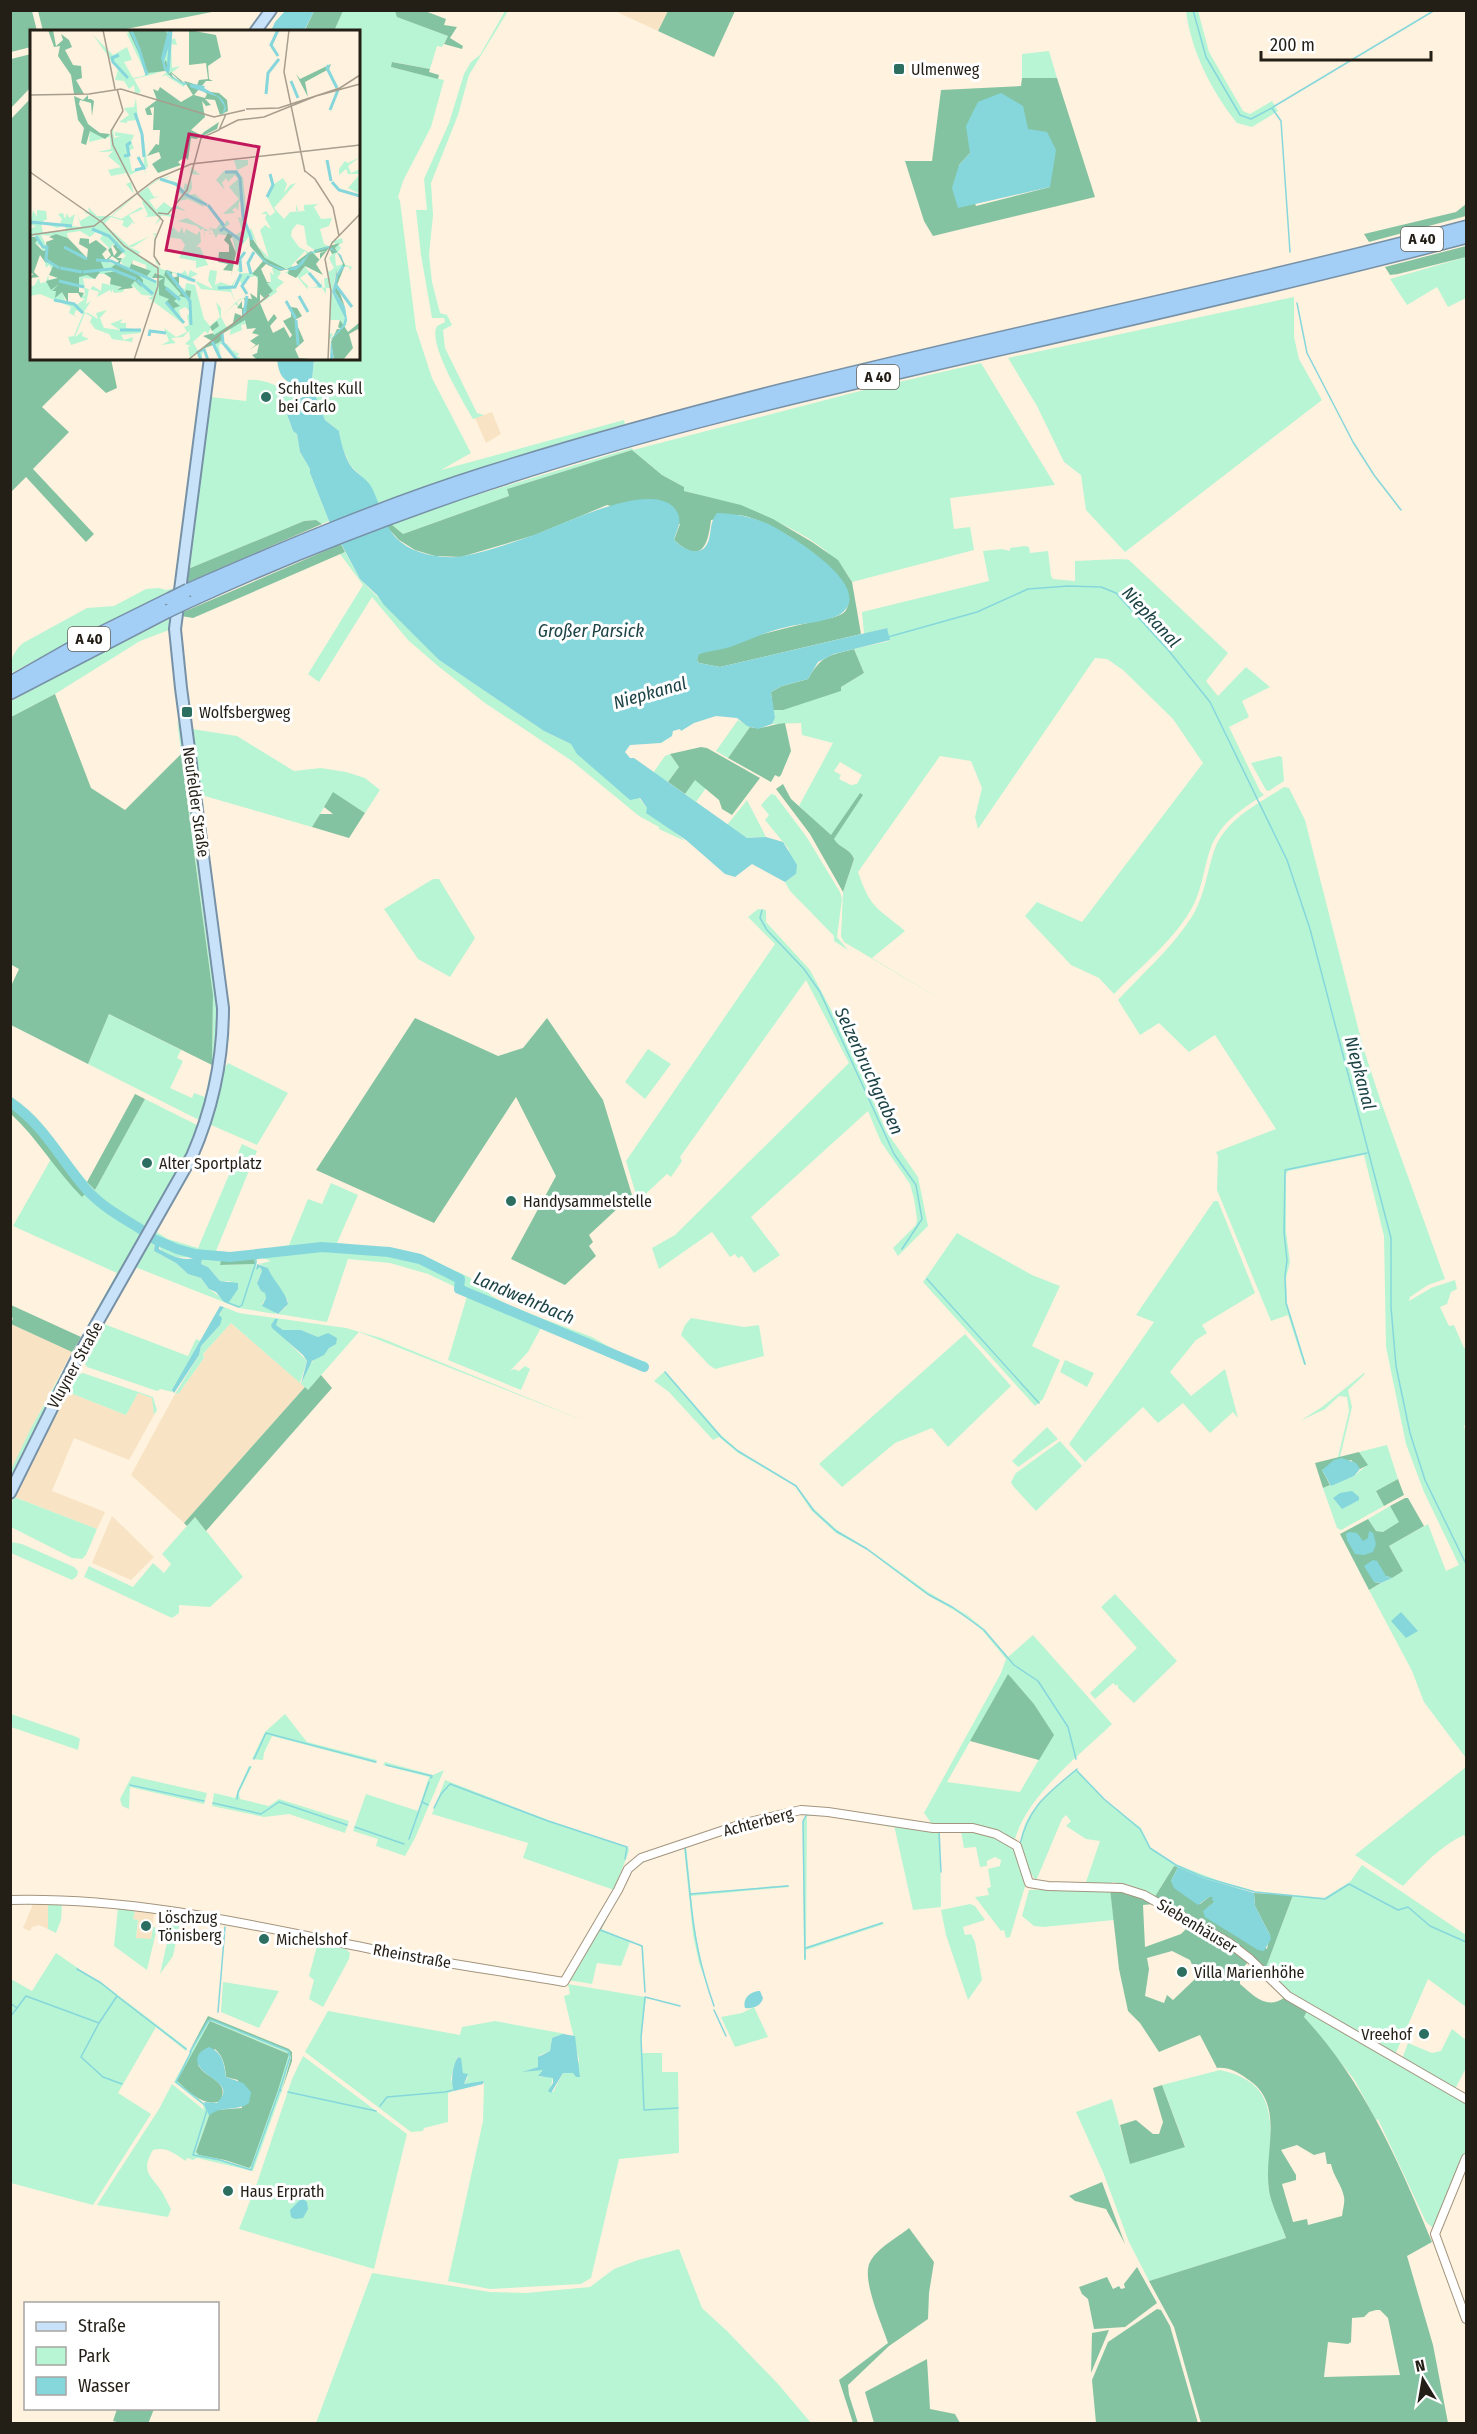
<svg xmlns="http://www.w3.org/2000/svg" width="1477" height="2434" viewBox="0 0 1477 2434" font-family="'Fira Sans Condensed',sans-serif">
  <rect width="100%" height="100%" fill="#fff2de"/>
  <g fill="#f8e4c4">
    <path d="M615,11h53l-10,20z"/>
    <path d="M492,412l9,22 -15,9 -11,-25z"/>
    <path d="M11,1317l2,1 -2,6 61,28 -42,78 -19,42z"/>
    <path d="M231,1323l74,64 -121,136 -53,-48 44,-81 4,-1 25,-35 -1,-4z"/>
    <path d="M65,1391l61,24 12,-22 14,5 3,11 -1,6 -25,45 -55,-22 -22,53 53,21 -8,17 -83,-32z"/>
    <path d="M112,1516l42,41 -23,23 -39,-17z"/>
    <path d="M33,1904h15v25l-9,-4 -7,2 -2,4 -7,-3z"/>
    <path d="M135,1910l19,3 -3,27 -15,-2 2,-18 -5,-1z"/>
  </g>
  <g fill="#b8f5d4" fill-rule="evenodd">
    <path d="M343,11h52l3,6 50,19 -6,11 -5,-1 -7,23 -37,-7 -2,5 53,13 -13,47 -28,54 -5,16 2,4 16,128 16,49 39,75 -30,17 183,-50 1,4 -88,26 -159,53 -19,-29 -9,-9 -10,-23 -1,-11 -14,-11 -10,-26 -4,-4 3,-31 44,-1v-326l-24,-1z"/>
    <path d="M505,11h3l-39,64 -11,40 -27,68 2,32 -4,40 3,27 8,31 7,2 5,10 -9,5 2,18 32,65 7,2 -11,4c-10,-18 -46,-76 -36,-93l8,-4 -1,-4h-12l-11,-63 -5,-45h11l-3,-31 25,-56 15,-49 7,-12 9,-7z"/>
    <path d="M1186,11h12l11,41 34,59 7,3 22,-13 6,10 -26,16 -15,-4c-25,-31 -46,-72 -51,-112z"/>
    <path d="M1049,51l8,27h-35v-24z"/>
    <path d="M1466,257v41l-18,9 -11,-20 -30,18 -17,-26z"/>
    <path d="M1294,297v40l5,22 23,41 -197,152 -39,-42 -5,-35 -17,-13 -27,-56 -29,-48z"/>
    <path d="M981,363l74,122 -105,13 4,31 16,-2 4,23 -122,32c-27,-52 -115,-77 -168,-91v-4l-22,-12 -30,-25 -125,39 2,7 -106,38 -12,-10 75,-26 166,-50 1,2 231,-60z"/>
    <path d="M214,375l-3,22 35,4 2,-21c15,-2 31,7 45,13l2,8 -11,6 9,24 4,3 3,18 10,17v4l19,48 -7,3 -6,-4 -12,1 -116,48 -2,14 -3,1 14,-101 2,-1 2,-7 -3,-2 12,-95z"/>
    <path d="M1024,546l5,1 1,6 18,-2 3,25 2,3 22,2v-20c10,0 48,-3 54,-1l99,93 -22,28 12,15 28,-29 24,20 -28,14 7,16 -20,10 31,64 4,4c-23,14 -45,29 -54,55 -6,18 -8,37 -16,54 -18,35 -53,62 -80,90l-15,-16 -28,-13 -46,-49 12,-14 45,20 121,-159 -30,-44 -50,-49 -16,-11 -12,-1 -117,171 -3,-12 7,-29 -11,-27 -31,-5 -82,116c13,38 19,35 47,59l-33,27 80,48 36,-27 -36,27 -108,-64 -3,-6 2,-44 11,-33c-4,-11 -15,-11 -21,-20l27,-46 -29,43 -32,-30 34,-63 -31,-8 -1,-12 -29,1 3,-6 -2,-8 68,-19v-4l23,-14 -10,-24 35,-8 -3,-13 -22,6 -2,-22 127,-31 -6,-30 19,-2 8,2v-3zM840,762l22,13 -5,9 -6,1 -12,-6 2,-4 -7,-4z"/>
    <path d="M345,552l15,27 79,81 105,71 27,13 6,8 62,46 8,10 38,33 -26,-12v-2l-20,-11 -67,-55 -87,-58 -47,-37 -30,-26 -36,-43 -53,85 -11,-8 55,-89 -23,-31z"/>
    <path d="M159,588l7,2 9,-2 -164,85c-1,-13 2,-21 12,-30l64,-35 27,-2 32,-17z"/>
    <path d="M171,618l-2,12 -29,11 -85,53 -44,23 -1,-15 38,-22z"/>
    <path d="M177,720l11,33 33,277 -16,87 -6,3 -111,-56 21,-50 72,36 -4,8 6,3 -13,27 22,10 2,-5 11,4 7,-32 1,-70z"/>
    <path d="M738,720l12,7 -22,31 -12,-7z"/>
    <path d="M192,729l45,7 57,35 27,-3 25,4 19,6 15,12 -15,23 -32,-20 -21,34 -111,-32 27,208 -3,-3 -36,-268z"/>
    <path d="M670,754l9,13 -11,15 -15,-9 12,-17z"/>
    <path d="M1279,756l3,1 2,24 -15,10 -3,-1 -15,-27z"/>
    <path d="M695,779l11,9 -10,14 -11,-8z"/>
    <path d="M1284,787l5,1 16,32 58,227 17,52 65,180 -17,6 -18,12 -1,4 22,-13 24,-8 2,9 -6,3 -4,12 -7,3 9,19 5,-1 10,23 2,-1v78h-2l2,12v321l-42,-56 -12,-31 -43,-81 34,-19 -14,-25 39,-22 18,47 13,-6 -35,-73 -18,-48 -20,-97 -2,-111 -20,-81 -76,16 -2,3v58l4,30 -4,16 1,25 19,62h-2l-16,-50 -17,6 -54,-131 1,-34 -2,-4 60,-23 -61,-94 -26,17 -30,-29 -19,12 -22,-35c26,-28 57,-55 76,-87 11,-20 13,-41 20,-62 11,-32 44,-47 70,-64z"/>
    <path d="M771,794l4,1 31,41 34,56 2,7 -5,38 11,13 -14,-9v-5l-44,-45 -5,-9 11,-8 -8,-26 -23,-28 4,-5 -8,-10z"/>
    <path d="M747,800l19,37 -19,1 -20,-13z"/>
    <path d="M433,879h6l36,59 -25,39 -32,-18 -34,-50z"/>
    <path d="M758,909l8,1v12l44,48 57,107 -2,3 21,51 32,46 10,49 -30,30 -5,-8 23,-23 1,-6 -3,-20 -4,-15 -29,-42 -13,-31 -117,106 29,38 -26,18 -12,-17 -4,2 -3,-4 -5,3 -18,-25 -53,37 -7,-21 23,-13 174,-172 -43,-83 -126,177 2,4 -11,16 -4,-3 -29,27 -12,-40 149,-217 -27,-27z"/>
    <path d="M228,1005l1,31 -5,33 4,-6 60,30 -31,52 -46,-20 -2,-4 17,-112z"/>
    <path d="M648,1049l23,15 -26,35 -20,-17z"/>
    <path d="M11,1098c35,24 55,62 84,92l50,-91 52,26 2,10 -188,348 -1,-11 20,-42 87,-157 -104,-47 38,-67 19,25 15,9 -50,-63 -24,-22z"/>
    <path d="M208,1132l-53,99 13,8 30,9 44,-104 15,7 -41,100 19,2 54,-8 19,-46 14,5 9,-21 27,12 -21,48 53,5 31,7 48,22 23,19 20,11 80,30 35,20 20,5 -3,8 -102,-44 -14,26 -18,19 4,-2 5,2 6,-5 5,3 -9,21 -73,-30 20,-67 -40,-19 -38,-11 -42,-4 -21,63 -49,-8 8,-7 2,-6 -16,-23 -4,-10 -9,-4 12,-3 -14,-5 -1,12 5,-1 1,4 -5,11 4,9 5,2v5l-4,6 13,7v3l-36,-6 -104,-41v-5l69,-127zM154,1244c7,2 5,5 11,9 13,7 25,4 38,3l-2,8 7,3 12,14h10l3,15 -7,5 -17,-12 -8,-11 -13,-4 -12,-11 -22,-12zM222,1256l14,2 15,-2 3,8 -34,1z"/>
    <path d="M1214,1201h4l37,92 -53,32 5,8 -11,7 -26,32 21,24 34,-27 13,49 -5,-6 -23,21 -27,-30 -25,20 -15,-16 -58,55 -16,-18 85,-122 -18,-7z"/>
    <path d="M957,1233l75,42 28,11 -28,60 28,14 -17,39 -8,7 -112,-124z"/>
    <path d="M133,1271l-29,53 84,32 8,-17 4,2 -28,51 -11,-3 -4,2 -70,-24 -4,-7 1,-6 46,-82z"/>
    <path d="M224,1307l15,6 107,15 35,10 209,85 -231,-91 -51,58 -7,-6c4,-6 6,-18 12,-23 6,-6 11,-5 16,-13l-11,-11 -17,-7h-18l-7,-5h-5l36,36 -7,22 -69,-60 -28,31 1,4 -25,35 -4,1 24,-39 2,-9 19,-21 -1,-9z"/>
    <path d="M691,1318l53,9 15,-2 5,31 -49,13 -6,-4 -28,-30 4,-10z"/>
    <path d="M965,1334l46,52 -63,61 -16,-19 -37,15 -53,44 -23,-23z"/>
    <path d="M1065,1360l29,13 -7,14 -27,-15z"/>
    <path d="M665,1371l57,65 17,15 57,34 17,23 24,22 30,18 61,44 39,23 16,13 25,29 25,-22 79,89c-33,32 -84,70 -97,115l-21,-9 -21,-5 -41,-1 -8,-11 77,-140 5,-14 -24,-29 -16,-13 -40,-23 -60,-45 -30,-16 -25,-23 -16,-24 -57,-33 -19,-16 -6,3 -44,-48 -15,-11zM1008,1675l26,29 19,31 -33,57 -73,-10z"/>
    <path d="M83,1373l70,24 4,13 -3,5 -2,-17 -14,-5 -12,22 -61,-24 -42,90 22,-54 26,-50z"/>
    <path d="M1364,1373l1,1 -17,16 4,17 -12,50h-2l11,-46 -2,-14 -8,-1 -14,13 -25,12 22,-14z"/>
    <path d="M1047,1427l11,12 -40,28 -6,-6z"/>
    <path d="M1060,1441l22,25 -46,45 -23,-25 -2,-4 5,-9z"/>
    <path d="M1387,1445l11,34 -22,12 8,15 -43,24 -4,-2 -14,-40 31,-12 13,-11 -8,-13z"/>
    <path d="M14,1497l83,32 -11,26 -4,4 -10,-1 -61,-31v-22z"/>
    <path d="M1390,1506l10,16 -17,10 -7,-1 -8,-12z"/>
    <path d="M195,1517l48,60 -33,30 -31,-2v8l-7,5 -88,-41 5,-11 44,21 20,-24 11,10 7,-9 -9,-10z"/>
    <path d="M11,1542l11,2 52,23 4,4 -1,5 -5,4 -61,-27z"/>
    <path d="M1115,1594l62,67 -43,42 -16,-15v-4l-2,2 -3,-3 -18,16 -5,-6 47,-45 -36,-41z"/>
    <path d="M11,1714l66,23 3,2 -2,11 -67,-23z"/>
    <path d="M285,1714l22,28 70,18 -2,3 -103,-27 -8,17 -1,7 -11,-1 13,-27z"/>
    <path d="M385,1762l48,13 11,-5 -29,68 -10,18 -29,-10 2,-7 -25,-8 13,-37 52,17 11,-34 -46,-12z"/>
    <path d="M249,1766h3l-13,27 1,6 29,7 10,-7 70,22 -4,12 -56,-19 -25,3 -52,-11 2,-13 21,5z"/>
    <path d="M1466,1767v71l-2,-3c-24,11 -43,32 -61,51l-48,-31z"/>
    <path d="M1076,1769l28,30 37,29 10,20 24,16 47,18 33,9 69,7 26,-16 12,-17 104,70v72l-38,-28 -33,76 -100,-58 -30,-27 28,-75c-47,-3 -76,-10 -119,-29l-20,32 -25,-13 -16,-3 -6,4 -22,-1 15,-44 -14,-2 -20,-13 5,-5 -5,-6 -4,4 -26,62c-37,-51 3,-80 40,-112z"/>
    <path d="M132,1776l75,17 -3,11 -74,-17 -1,22 -7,-3 -2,-7z"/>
    <path d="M445,1780l103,40 80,27 1,4 -15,39 -91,-32 5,-15 -96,-29z"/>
    <path d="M808,1813l17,1 66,10 1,3 -68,-12 -17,1 -1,131 77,-25 1,2 -78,26v10h-2l-1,-140z"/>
    <path d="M894,1825l46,6 1,76 -28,3z"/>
    <path d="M961,1831l21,2 20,7 14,12 10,31 -16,54 -4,1 -2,-8 -3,1 -26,-34 14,-2 -2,-7 4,-1 -3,-18 12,-3 1,-6 -6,-3 -8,4v5l-7,1 -4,-20 -12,1z"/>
    <path d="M686,1846l5,48 98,-9v2l-98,9c4,42 10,71 24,111l-16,-44 -6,-28 -9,-87 -38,13 -13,9 -32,59 42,17 3,46 -4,-45 -12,-5 -9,24 -24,-3 -5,21 -25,-4 34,-53 31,-57 13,-11z"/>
    <path d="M1074,1888l36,1 4,31 -71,7 -9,-1 -12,-10 7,-26z"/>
    <path d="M62,1903l-1,17 -5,13 -8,-4v-25z"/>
    <path d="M970,1904l5,2 10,14 -22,7 2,8 6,-1 4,8 7,38 -14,20 -22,-65 -5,-25z"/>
    <path d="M118,1908l17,2 -2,9 5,1 -2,18 15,1 2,-12 4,1 -10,42 -33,-24z"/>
    <path d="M173,1916l8,1 -8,39 -13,18z"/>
    <path d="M318,1942l28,7 4,4 -1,6 -26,48 -14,-8 5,-19 -5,-4z"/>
    <path d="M56,1953l29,20 16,9 86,66 -1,3 -30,-24 -38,66 33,21 -58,91 -82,-22v-204l21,12z"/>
    <path d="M223,1982l56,9 -20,37 -38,-16z"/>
    <path d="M568,1984l77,13 35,8 -34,-7 -5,40 1,15h20v19h16l1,81 -60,6 -28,119 -10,6 -91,5 -42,-8 35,-160 1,-39 -20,2 4,-7 -5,-4 -3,-16h-3l-6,21 3,13 -6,2v29l-24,6 -1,3 -12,1 -106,-80 23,-41 132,24 2,-8 33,-6 71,13 -14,4 -2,13 -10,4 -2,12 -14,5 18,-3 2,3 -5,5 9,-1 5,2 -3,11 3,3 10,-19 7,-1 5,2 4,-14 -15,-64 6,-2z"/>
    <path d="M754,2007l14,30 -33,10 -14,-30 21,-4z"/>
    <path d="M1307,2011l159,92v48l-33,77 -7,-6 -48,-103 -2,1 -22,-41 -50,-62z"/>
    <path d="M212,2019l79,34 -9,37 -29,81 -56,-13 -4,2 -6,-2 -1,3c-11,-7 -20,-15 -33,-11 -13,22 -2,25 9,42 3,5 6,12 9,17l-3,8 -71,-12 62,-96 13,-25 32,26 -1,-5 -29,-23 34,-62zM210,2021l77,32 -38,115 -53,-16 13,-36 -1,-9 -29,-24z"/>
    <path d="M1452,2029l14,11v28l-11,21 -53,-30 6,-16 24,10 9,-2z"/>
    <path d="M303,2056l104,78 -33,135 -135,-40 18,-46 35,-104z"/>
    <path d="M1220,2070c57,12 51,50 50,97 -1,7 -2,16 -1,23 3,16 12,33 17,48l-137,43 -20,-39 -26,-70 -27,-60 36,-13 18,64 55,-17 -23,-61z"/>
    <path d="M679,2249l23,59 25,23 52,54 32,38h-495l56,-150 118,19 36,1 64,-6 24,-18 24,-9z"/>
  </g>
  <g fill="#84c3a2" fill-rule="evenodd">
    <path d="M10,11h22l5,20 -5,1 -1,15 -20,5z"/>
    <path d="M38,11v-1l179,1 -101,20h-73z"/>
    <path d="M314,11h29l-9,20 -30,1z"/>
    <path d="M395,11h30l21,8 -2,6 13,2 -7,11 13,8 -1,3 -18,-5 4,-8 -51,-19z"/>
    <path d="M668,11v-1l67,1 -21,46 -56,-26z"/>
    <path d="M31,54v33l-20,21v-49z"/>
    <path d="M392,62l38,7 -1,3 10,3 -1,4 -47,-12z"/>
    <path d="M1022,78h35l38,119 -162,39 -9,-15 -19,-60h27l9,-71 80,-4zM970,153l80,34 -74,19 -17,-41z"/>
    <path d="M31,98l1,260 79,1 6,29 -11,5 -26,-24 -38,38 27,25 -36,37 61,65 -8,8 -60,-65 -15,15v-373z"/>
    <path d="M1466,204v12l-97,26 -5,-8 92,-22z"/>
    <path d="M1466,246v11l-68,17 -8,1 -5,-8z"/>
    <path d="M632,450l30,25 22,12v4l57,14 32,14 39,23 26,18 14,22 9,52 -141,33 -21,-4 -2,-3 1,-6c40,-13 79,-25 119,-33 8,-2 25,-4 29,-11 19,-33 -80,-94 -108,-95 -8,0 -18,4 -27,5 -3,26 -10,45 -37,20l6,-16 -73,-19 -72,30 -74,22 -26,-1 -20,-6 -16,-10 -13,-14 5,-2 12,10 106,-38 -2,-7z"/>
    <path d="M316,520l6,4 -136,59 2,-14 116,-48z"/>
    <path d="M341,544l4,8 -152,66 -12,-2v-3z"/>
    <path d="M854,649l10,24 -23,14v4l-58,19h-10l-2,-18 11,-6 26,-7c14,-24 20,-23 46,-30z"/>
    <path d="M55,694l36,94 34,22 56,-56 32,241 -1,70 -103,-51 -21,50 -77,-39v-39l8,-17 -9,-5 1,-247z"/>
    <path d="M785,723l6,28 -10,24 -2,2 -4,-2 -4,7 -43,-24 22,-31c12,3 23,-3 35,-4z"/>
    <path d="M701,747l6,1 53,30 -28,37 -10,-6 -3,-9 -24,-20 -10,14 -17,-12 11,-15 -9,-13z"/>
    <path d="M783,784l8,15 40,36 29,-42 3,2 -29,44c5,9 16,9 20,20l-11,33 -33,-58 -34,-45z"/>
    <path d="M333,792l32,21 -16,25 -37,-11 8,-13h13l-9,-7z"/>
    <path d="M415,1018l83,38 25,-8 24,-30 56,82 29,95 -43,40 4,7 -4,4 7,10 -31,29 -54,-26 45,-83 -40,-79 -82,126 -118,-53z"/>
    <path d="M135,1094l10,5 -50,91 -8,-8z"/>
    <path d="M11,1108c30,21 53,55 75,85l-4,4c-26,-26 -44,-58 -71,-83z"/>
    <path d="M222,1256l14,2 18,-2 1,8 -35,1z"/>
    <path d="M11,1305l70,32 -9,15 -61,-28 2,-6 -2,-1z"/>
    <path d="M321,1375l11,13 -126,143 -11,-14 -8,9 -3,-3 121,-136 3,3z"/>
    <path d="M1359,1452l9,13 -8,4 -9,-9 -29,10 8,15 -7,3 -8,-25z"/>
    <path d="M1398,1479l6,16 -20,11 -8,-15z"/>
    <path d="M1405,1498h3l16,28 -35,20 14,25 -11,7 -6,-2 -12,6 7,1 -12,7 -29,-56 28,-15 8,12 7,1 16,-10 -9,-16z"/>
    <path d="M1008,1674l26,30 20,31 -15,25 -69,-19z"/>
    <path d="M1174,1866l4,1 -7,14 29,23 9,-7h4l2,4 -5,6 -2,-2 59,44 3,-14 -15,-29 -1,-13 39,2 -28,75 -111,-72z"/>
    <path d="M1110,1889l30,8 14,7 -11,1 2,42 36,-13 9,-9 36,19 23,17 -9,10v13c13,11 27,27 45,13l6,6 16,8 -3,6c60,65 95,145 128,225l-25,14 26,89 15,78h-247l-27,-96 -25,-46 137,-43c-5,-15 -15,-33 -17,-48 -6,-39 18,-87 -23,-112 -9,-6 -17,-11 -29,-10l-17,-33 -41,17 -19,-29 -12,-12 -9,-42zM1172,1951l18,9 6,14 -2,6 -21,20 -6,-5 -3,8 -19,-7 4,-27 -2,-11zM1297,2145l17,10 11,-3 2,12h4c2,12 11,21 13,33 1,6 -1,11 -2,19l-34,9 -1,-6 -14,3 -11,-38 14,-4v-5l-15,-25zM1376,2310h4l8,8 12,57 -76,2 4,-35 20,2 3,-2 1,-24 12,-1 5,-5z"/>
    <path d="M208,2016l81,33 3,3v9l-10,29 9,-33 -2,-6 -79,-32 -20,31z"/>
    <path d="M210,2021l79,33 -11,36 -27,76 -2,2 -24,-8 -26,-5 -3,-3 14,-39 6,-3 26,-2 -4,-28 -12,-3c-1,-10 -2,-20 -11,-28l-17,16c8,14 33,16 22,36 -15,7 -32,-10 -43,-20z"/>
    <path d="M1162,2085l23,62 -55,17 -10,-39 16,-5 17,14h6l4,-12 -10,-34z"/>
    <path d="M1102,2182l23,62 -19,-35 -31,-8 -6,-5z"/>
    <path d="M909,2228l25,34 -5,31 -1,26 -39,27 -41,39 1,10 9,28h-5l-14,-43 49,-37c-6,-19 -27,-64 -18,-81 7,-14 27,-24 39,-34z"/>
    <path d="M1137,2267l20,36 -32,24 -31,2 -6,-30 -6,-5 -3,-7 28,-10 6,12 6,-3 2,3 4,-1 -1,-4z"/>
    <path d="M1157,2309l4,1 9,16 28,97h-102l-4,-43 16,-38z"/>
    <path d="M1109,2330l-18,43 1,-40z"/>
    <path d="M927,2359l3,50 25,5 5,9h-86l-9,-31z"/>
    <path d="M117,2409v-1l37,1 -6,15 -28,-1 -7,-2z"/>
  </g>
  <g fill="#86d7dc">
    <path d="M286,10h28v1l-10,20h-33l4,-9z"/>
    <path d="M1001,93l22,13 5,23 19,3 9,18 -6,37 -92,21 -6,-20 7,-23 11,-12 -4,-27 12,-24z"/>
    <path d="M277,359h37l-3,31 4,4 10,26 14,11c1,9 6,26 11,34 6,9 17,13 22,23 13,27 12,48 42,62 15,6 34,9 50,6 23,-4 47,-13 70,-21 26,-9 127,-61 144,-21 4,10 -2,17 -4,26 9,9 27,19 34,2 4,-10 1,-19 9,-29 16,0 34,4 49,10 20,9 106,61 78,88 -10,11 -43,12 -57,16 -20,4 -38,13 -57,20 -10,3 -21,4 -31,7l-2,6 2,3 21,4 167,-39 3,12 -56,14 -16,8 -10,17 -26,7 -11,6 4,26 -3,6 -14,5 -11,-3 -10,-8 -21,-2 -22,7 -13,8 -1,-2 -7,2 -1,5 -11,7 -31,2 -5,7 5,6h4l113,80 19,-1 17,5 14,23 -1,9 -11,8 -33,-18 -17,13 -10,-3 -39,-34 -40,-27 1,-5 -7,-10 -10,2 -53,-46 -6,-10 -27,-13 -105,-71 -55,-55 -7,-10 -17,-16 -31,-58 -19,-48v-4l-10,-17 -3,-18 -4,-3 -9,-25 21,-10 1,-5c-16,-12 -26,-5 -29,-32z"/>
    <path d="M155,1240l4,2v7c8,5 25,13 35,9 3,-1 6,-3 9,-2l-2,8 7,3 12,14 18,2v6l-9,13h-5l-8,-10 -7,-3 -8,-11 -13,-4 -12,-11 -22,-12z"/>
    <path d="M257,1264l11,4c5,13 18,24 20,36l-10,10 -16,-8 4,-8 -1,-5 -4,-2 -4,-8 5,-12 -2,-4 -4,3z"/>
    <path d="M220,1306l4,1 -5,8 3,3 -2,7 -19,21 -2,9 -25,38 -2,-3z"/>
    <path d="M275,1319h3l-2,6 7,5h18l17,7 10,-4 9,5 -1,6 -7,4 -5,7 -12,6 -11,23 6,-23 -4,-6 -31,-27 -1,-3z"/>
    <path d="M1342,1458l14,5 4,6 -6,7 -23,10 -9,-16 12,-10z"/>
    <path d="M1352,1491l7,6v3l-17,9 -9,-11 7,-5z"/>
    <path d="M1369,1531l4,2 3,11 -3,8 -9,3 -9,-1 -8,-14 -1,-6 3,-2 8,1 6,8 5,-3z"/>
    <path d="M1373,1560l4,1 9,15 6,2 -11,5 -7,-1 -10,-16z"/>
    <path d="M1401,1612l17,19 -12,7 -15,-17z"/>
    <path d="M1178,1867l25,11 51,15 1,13 15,29 1,4 -7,12 -6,-1 -53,-33 -2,-6 11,-9 -2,-3 1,-2h-4l-11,8 -24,-17 -3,-7z"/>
    <path d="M760,1991l3,7c-2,8 -10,11 -18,10 -3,-10 6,-17 15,-17z"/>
    <path d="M563,2034l12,2 5,41h-4l-3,-4h-10l-12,20 -3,-2 5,-8v-5l-15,-2 5,-6 -21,2 16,-5v-10l12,-6 2,-13z"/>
    <path d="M209,2047c14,6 15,16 17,30l17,6 8,9 -2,11c-12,9 -30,2 -40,13l-5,-14 13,1c24,-22 -26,-26 -19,-47 2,-5 7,-7 11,-9z"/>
    <path d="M458,2057l3,1 2,15 5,1 -4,10 20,-3 -1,3 -29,7c-4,-9 -1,-27 4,-34z"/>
    <path d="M302,2198l5,4 1,7 -5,9 -8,1 -4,-2 -1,-7z"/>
  </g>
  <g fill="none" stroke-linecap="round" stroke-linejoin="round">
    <g stroke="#86d7dc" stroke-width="1.5">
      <path d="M1193,10l13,47 34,58 11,4 21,-11 9,13 9,131"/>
      <path d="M1273,107l162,-97"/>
      <path d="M1297,303l10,50 46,89 21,33 27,35"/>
      <path d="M888,637l89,-25 51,-23 40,-3 33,1 15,6 53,58 41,51 77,158 23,69 81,309v69l5,59 14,67 15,47 41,84"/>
      <path d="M762,910l-2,8 7,12 37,39 16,23 74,162 22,31 6,34 -20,30"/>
      <path d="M927,1279l112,124"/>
      <path d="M226,1302l13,5 3,-2 14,-43 -1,-7"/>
      <path d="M1305,1364l-19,-61 -1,-27 2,-16 -3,-28 1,-62 82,-17"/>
      <path d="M665,1372l56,65 17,14 58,35 18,25 22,20 31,18 62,46 23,12 32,23 30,35 24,16 30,46 8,32"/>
      <path d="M254,1759l12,-26 110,29"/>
      <path d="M386,1765l46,11 -1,2"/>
      <path d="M1077,1771l27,28 36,30 10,19 26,17 27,12 52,15 70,7 24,-15 49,26 10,-3 22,19 36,16"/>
      <path d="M130,1785l74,16"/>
      <path d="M237,1799l1,-7 12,-25"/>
      <path d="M422,1802l7,-20"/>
      <path d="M213,1803l48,11 18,-12 68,23"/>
      <path d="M434,1808l7,-14 9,-10 98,37 79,26 -2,12"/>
      <path d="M896,1826l43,6 2,40"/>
      <path d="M355,1827l49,17"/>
      <path d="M409,1839l13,-37 6,3"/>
      <path d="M1020,1844c10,-40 28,-50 57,-75"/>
      <path d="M671,1852l14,-5 5,47 98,-8"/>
      <path d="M632,1870l-32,60 42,16 3,46"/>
      <path d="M690,1894c4,43 10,72 24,112"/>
      <path d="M806,1948l76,-25"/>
      <path d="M805,1959l-2,-138 4,-7"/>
      <path d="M77,1969l24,14 15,12"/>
      <path d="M10,2003l7,5 9,-12 73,27 18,-27 69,53"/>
      <path d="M714,2010l12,26"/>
      <path d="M218,2012l7,-85"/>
      <path d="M10,2017l7,-9"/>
      <path d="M99,2023l-18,34 22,20 19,7"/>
      <path d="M190,2052l18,-31 4,-1 76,31 2,6 -10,32 1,2"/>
      <path d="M191,2052l-15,30 29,23 2,5 -14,45 27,5 31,10 29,-81"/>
      <path d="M288,2092l88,19"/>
      <path d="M380,2106l7,-9 58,-5 8,-2"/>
      <path d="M678,2108l-34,2 -3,-72 4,-41 35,9"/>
    </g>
    <g stroke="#86d7dc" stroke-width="10">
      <path d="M10,1102c33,22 51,58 76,87 16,18 37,29 56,41"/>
      <path d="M154,1239l23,10 18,5 35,3 92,-10 67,5 31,7 40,20 -1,10 185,78"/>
    </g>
    <defs>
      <g id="minor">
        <path d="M10,1900c118,-3 233,23 347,46 69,15 138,24 207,36l54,-92 10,-21 13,-11 104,-35 56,-13 27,2 105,16h40l23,6 21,12 12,37 19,3 74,2 22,7 84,47 22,17 38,37 178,103"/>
        <path d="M1466,2158l-31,76 31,85"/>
      </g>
      <g id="major">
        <path d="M255,32l16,-22"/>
        <path d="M10,1493l66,-133 116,-204c21,-48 31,-96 31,-148l-42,-320 -6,-59 35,-271"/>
      </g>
      <g id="highway">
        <path d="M188,590c98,-43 197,-85 299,-117 321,-102 654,-160 979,-246"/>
        <path d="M187,602c98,-45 197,-84 299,-118 161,-54 327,-92 492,-130 163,-37 327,-75 488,-117"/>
        <path d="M10,683l67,-38 93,-46"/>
        <path d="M10,693l158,-82"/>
      </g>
    </defs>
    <use href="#minor" stroke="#a3957e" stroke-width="10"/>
    <use href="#major" stroke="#7791a7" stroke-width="14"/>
    <use href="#highway" stroke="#7791a7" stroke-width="15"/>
    <use href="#minor" stroke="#fff" stroke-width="8"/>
    <use href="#major" stroke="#c8e2f9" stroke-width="10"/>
    <use href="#highway" stroke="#a3cef5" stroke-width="12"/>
    <defs>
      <g id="highway-bridge">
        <path d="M170,599l18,-9"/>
        <path d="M168,611l19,-9"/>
      </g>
    </defs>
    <use href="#highway-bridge" stroke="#7791a7" stroke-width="15" stroke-linecap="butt"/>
    <use href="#highway-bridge" stroke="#a3cef5" stroke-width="12"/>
  </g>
  <g fill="#2c6f60" stroke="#fff" stroke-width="2">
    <rect x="893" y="63" width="12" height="12" rx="3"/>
    <circle cx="266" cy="397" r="6"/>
    <rect x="181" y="706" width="12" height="12" rx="3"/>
    <circle cx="147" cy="1163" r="6"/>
    <circle cx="511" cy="1201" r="6"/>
    <circle cx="146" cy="1926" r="6"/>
    <circle cx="264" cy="1939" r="6"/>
    <circle cx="1182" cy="1972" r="6"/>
    <circle cx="1424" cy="2034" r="6"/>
    <circle cx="228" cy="2191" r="6"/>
  </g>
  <g text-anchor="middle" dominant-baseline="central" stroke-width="6" stroke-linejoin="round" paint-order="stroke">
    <g fill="#fff" stroke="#66625c" stroke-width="1.5">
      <rect x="1401" y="227" width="42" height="24" rx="4.5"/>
      <rect x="857" y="365" width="42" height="24" rx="4.5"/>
      <rect x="68" y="627" width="42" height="24" rx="4.5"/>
    </g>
    <g font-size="15" font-weight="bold" fill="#241f16">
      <text x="1422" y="239">A 40</text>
      <text x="878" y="377">A 40</text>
      <text x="89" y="639">A 40</text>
    </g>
    <g font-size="16" fill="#241f16" stroke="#fff" text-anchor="start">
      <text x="911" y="69">Ulmenweg</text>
      <text x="278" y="388">Schultes Kull<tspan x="278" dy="18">bei Carlo</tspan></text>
      <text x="199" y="712">Wolfsbergweg</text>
      <text x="159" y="1163">Alter Sportplatz</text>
      <text x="523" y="1201">Handysammelstelle</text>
      <text x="158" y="1917">Löschzug<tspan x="158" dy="18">Tönisberg</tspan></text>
      <text x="276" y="1939">Michelshof</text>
      <text x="1194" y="1972">Villa Marienhöhe</text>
      <text x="1412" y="2034" text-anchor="end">Vreehof</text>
      <text x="240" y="2191">Haus Erprath</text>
    </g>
    <g font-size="16" fill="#241f16" stroke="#fff">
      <text transform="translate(196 802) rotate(82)">Neufelder Straße</text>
      <text transform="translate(75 1365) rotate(-61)">Vluyner Straße</text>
      <text transform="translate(758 1822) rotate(-15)">Achterberg</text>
      <text transform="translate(1197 1926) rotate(31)">Siebenhäuser</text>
      <text transform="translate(412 1956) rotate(10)">Rheinstraße</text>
    </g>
    <g font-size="18" font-style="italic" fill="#1c4345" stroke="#fff">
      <text transform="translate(1151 617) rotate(47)">Niepkanal</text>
      <text x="591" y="631">Großer Parsick</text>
      <text transform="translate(650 693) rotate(-16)">Niepkanal</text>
      <text transform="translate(869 1071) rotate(65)">Selzerbruchgraben</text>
      <text transform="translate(1360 1073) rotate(75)">Niepkanal</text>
      <text transform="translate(524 1298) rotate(23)">Landwehrbach</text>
    </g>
  </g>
  <g transform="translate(30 30)">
    <rect width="330" height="330" fill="#fff2de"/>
    <path d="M95,0l3,4 1,-4h39l-1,17 4,-17v10l4,-2 2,7 -6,-1 1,24 8,-2 -12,10 17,8 -1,3 -16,-10 -2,-2 -5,2 9,-8 -7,-7 1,-12 -3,8 3,12 -10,4 -20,5 7,13 -6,2 -1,-9 -5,4 -5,-8 -9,-1 3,-10 -25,-35 20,20 14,-8 5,13 -8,2 9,16 10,-2 3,-2zM106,68l2,22 -11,1v8v-6l-8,-1 10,-7 -5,-7 10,-1zM83,98l1,10 6,-2h-5v-4l19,3 -3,7 13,26 -1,-34 5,33 -4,1 2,5v1l-3,-6 -13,7 -2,-4 6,23 -8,-10 5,-2 -5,-9 -15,3 -3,-6 13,-3 -13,-11 5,-5 -9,1h-6l13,-3 -1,-12 -21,5 1,-11 20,4zM104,118l9,19 -11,4 -4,-20zM330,127l-12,9 3,7 9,-4v22l-2,2 -10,-5 12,-14h-12l-2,-5 -7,6v-6l6,-8 3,2zM204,130h14v5l-11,5 6,8 3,32 3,-1 -3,17 3,6 2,-4 7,18 11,12 -9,-28 5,-5 6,4 -6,-11 2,-4h-6l5,-3 4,5 5,-4 -8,-15 7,-13 9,-6 4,6 -3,9 6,-8 6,-2 -22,25 10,11 6,-7 15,-1v-1l-7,1h-2v-7l2,7 6,-1v-5l14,-1 -4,3 7,12 11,-1 -3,8 -9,3 4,15 4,2 -12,5 -9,-6 -3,-19 -7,-2 -5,6 -1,6 8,11 11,6 5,-2 1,10 -3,2 -8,-12 -13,14v9l-7,-1 6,-4 -13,-2 -13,-9 -14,-24 -15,19 -4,-17 -14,-2 -2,4 -5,-10 -2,5h4l-4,1 1,-7 1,1 5,1 5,-7 -11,-13 -2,-4 17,19 2,-4 3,4 -6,4 4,5 6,3 8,-5 -4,-14 5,2v-18l-4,1 -1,9 -2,-4 -4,3 3,3 -12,1 16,-15 -10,-12 9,-8 -3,-4 -7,7 -2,-4 -4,5 3,7 -9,-10 8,-9 13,-1zM161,137l9,8 -9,-1 1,14 -4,7 7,-1 12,10 -5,-2 2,5 -16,-8 -9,2 -3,4 10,6 -12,-3 -5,6h2l5,4 -15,-3v4l-6,6 5,-9 -15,1 3,-2 -6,-13 -4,3 5,-4 -5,-7 -26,22 9,3 20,-12 2,2 -14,6 6,9 -8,-4 5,3 -5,5 -5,-3 2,-4 -13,-4 -7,7 25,22 21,-10 -17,11h-3l-7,-3 17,8 -2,3 22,13 -4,-5 -2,-8v-15l1,-5 -3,-1 4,-1 -2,23 7,13 20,5 4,-4 3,6 2,-6 8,4 -8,4 23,11 -5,-9 2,-10 7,1 -2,14 6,-3 10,4 6,-9 -4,8 3,2 5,-13 -4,-4 2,-4h-4l4,-1 -1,-3 2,-1v-3l8,-11 2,-2 -10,13 1,13 -1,6 2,-4h7l-1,-5v-5l3,-4 1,-4 2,-3 -6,16 9,8 1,1v5l-2,-6 -9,2 -2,6 -3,2 5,9 -7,-14 -4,6 -5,2 4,14 5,-4 7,-3 -10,6 2,5 -4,-3 -14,13 6,11 45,-37 -5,-8 4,-1 -1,-10 4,3 -2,-7 4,-1 5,6 -4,5 7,4 -8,7 1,3 -33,23 2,9 -5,1 1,5 -12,5 1,-9 -9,7 1,10 4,1 6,7 5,-1 -4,2 5,1 -2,4h4l-4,3 -14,-17 -4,2 2,15 -10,-18 -8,7 2,3 3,8 -5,-9 -2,9 -3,-8 -8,7 -2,-12 3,-1 -6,-2 5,-5 -1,-8 -6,6 -12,1 5,5 -15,2 8,-4 -5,-13 12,9 11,-5 -3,-5 5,-2 -2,-9 4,-4 -6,-5 -6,3 3,13 -28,-21 -3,5 1,-7 -4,-2 5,-2 -11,-1 -9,-9 -17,2 8,1 -1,3 -9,1 -2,-4v4l-2,-3 -13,7 2,-5 -9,-3 3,-3 8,5 1,-8 8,2 1,-7 -7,-4h-9v5l-12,-1 2,10 4,1 -3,15 5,-3 -7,11 4,1 10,6 -2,-6 11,-3 -7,8 4,10 16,2 -10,-6 13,-5 -3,4h6v5l15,2 -1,3 -19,2 3,5 9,-3 -1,5 -20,-3 -3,-5 -14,-5 -5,-7 2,-5 -7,-4 -10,24 8,-6 -1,5 7,3 -18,6 -3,-8 6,-1 9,-22 -7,-4 -2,5 6,4 -11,-6 2,-6 -31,-13 -10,2v-11l4,1 5,-8 1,5 6,-1 2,-7 1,5 8,-2 1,-7 -3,4 -6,-10 -3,3 -4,-21 -7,-4 1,-7h-6v-7l6,-3 -6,-1 3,-15 4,7v-7l9,1 1,8 -5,3 18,2 2,-5 -4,-5 5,-1 2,6 2,-6 2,5 6,-4 -3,12 9,1 -4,-15 3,9 10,-6 -7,-3h6l-1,-5 9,9h14l11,-10 36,-27 13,-3 -9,4 14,3 7,8 2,-8 4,3zM130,149l20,9 -2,4 4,3 -10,13 -8,-6 -8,8 -7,-10 11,-4 4,5 -4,-5 -6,1 -6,-10zM11,192l16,6 8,-3 1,6 -23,2zM50,201l10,6 7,-6 6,3 -3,5 9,9 -8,7 -4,-3 2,4 -4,3 -11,-1 3,-3 -6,2 -21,-15 -2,6 -11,-1 -6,-12 14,1 -3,7 4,-9 12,4 -1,-5zM84,214l12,12 -6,5 7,7 -30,-9zM34,216l19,12 11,2 -11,10 -1,-5 -12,-4 -5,3 -4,-5 4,1v-5l-11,3 2,-9zM103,230l13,5 1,11 5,2 3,-5h4l-1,9 -29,-13zM143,243l16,4 -2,4h8l6,8 30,3 4,11 -14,14v-9l-5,-6 4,15 -10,9 -6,-7 -9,-34 -9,-2 -1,6 -10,-3 -6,-10zM48,257h6l1,9 -4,-3v5l4,1 -9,6 -11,-4 -2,-8h15zM181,297l4,10 -17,14 -5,-9 12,-11 3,3zM157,188l22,13h-5l1,7 -1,-4v-6l-4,3 1,11 -5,5h4l8,18 -12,3v-7l-17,-3 6,-13 -4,-6 -14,-2 6,-10 6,6 3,-6 2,7 2,-5 11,6 1,-2 3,-3 -4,-4 -19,-5zM312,208l1,5 -5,1 3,4 -6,7 1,11 7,-2 9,3 -2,4 -1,-4 -7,-1v4l-6,2 -4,21 11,17 2,-3 2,14 -1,5 -2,1 -4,-7h-10l-1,13 4,1 -4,7 1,-53h-4v6l-4,-6 -15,-1 1,3 -12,-15 7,-5 3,-13 -1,9 11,15 -9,-8 -7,5 9,9h7l2,-5 3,5v-9l1,9 3,1 -1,-10h5l-2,-11 2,5 5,-4 -5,-10 7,-8 -1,-7 -5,-1z" fill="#b8f5d4" fill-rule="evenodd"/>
    <path d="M18,0h5l3,16 7,-6 -2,-6 8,6 3,7 -7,3 8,15 8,1 1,12 -6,2 8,14h-10l-3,-19 -13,-19 2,-10 -6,1zM98,0h37l5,8 -8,16 3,17 -17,2zM159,0l27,5 5,22 -13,9 1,13 4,2h-7l-12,14 11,3 2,-4 -4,-3 16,2 8,7 1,11 -8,4 -5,-15 -10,-1 6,6 -5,1 -4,-5 3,16 -14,13 10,5 14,-14 -11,11 15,-10 -2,7 -21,10 -5,-1 -3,22 -3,-3 -7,5 3,3 -23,8 -6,-9 9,-6 -2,-6 -12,4 9,-12 3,1 1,-15h-7l1,-23 -4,1 2,7h-5l-2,-6 12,-9 -4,-11 5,2 2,-4 21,15 12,-7 -9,-14 -3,1 -10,-9 3,6 -2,-1 -4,-4 -5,-10 3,-4 3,14 2,-2 11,9h2l4,1 9,3 2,-5 9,-1 -2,-16 -17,2zM301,34l-2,5 -24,13 3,15 -12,-23 4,5zM58,65v4h7h-4l3,2 -2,15 -1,-13 -11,-3 -1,4 9,20 12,9 10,1 -5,5 -15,-8 -4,14 -5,-2 3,-15 -6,-8 -4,-24 9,4zM51,202l-1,6 9,1v5l7,-4 11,9 -5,5 4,6 5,-5 -3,-5 3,-3 3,9 3,-4 -4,-6 5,-4 -1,5 6,5 -6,6h5l-3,7 10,4 4,-9 -1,4 19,7 -4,5 4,2 -16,-7 8,9v6l-4,-3 3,5 -7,-7 -4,4 2,3 -17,2 6,-3 -12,-3 1,-6 -7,-5 15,-2 -8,-3 8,-7 -7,-5 -5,5 -7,-1 4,9h-8l4,3 -5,7 -8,-4 -8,2v15l5,1 -3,5 -3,-5h-10v10l-6,-11 -7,6 1,-7h-4l7,-7 -8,6 -5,-9 12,-3 -9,-3 5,-11 -9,-2 -5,-7 -6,17 5,5 -9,1 3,-4 -3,-2v-36l9,2 -4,5 8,8 4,-1 -1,-8 8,-3 -5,-2 7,-3 12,4 19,20 1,-9 -9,-5zM198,203l5,3 -3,3 6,14 -5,24 1,-6 -9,-1 5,-6 -10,-2 1,-10h10v-7l-5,-5zM219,203l16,25 21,11 12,-4 -2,-3 15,-11 9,9v-7l7,-2 -12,2 -1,-3 26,-7 -5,5 10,17 -8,20 8,22 -10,-15 1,-23 1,7 6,-12 -6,-12 -5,2 -3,-6 -13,16 7,11 -18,-9 -9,12 -8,-4 1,-5 -9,2 -14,-7 -5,5 6,13h4l-4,1 6,8 -9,7 -4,-4v7l-8,7 8,-5 8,19 6,-8 3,4 -7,8 3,7 11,-6 6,11 2,-3 -9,-14 8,-4v-10l6,1 5,8 -7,4 9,21 -9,8 4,9 12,1h-55l-4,-4 5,-2 2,-9 -10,6 7,-5 -6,-4 9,-6 -7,-2 4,-5 -9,1 -2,-9 -23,14 1,5 -5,4 -18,7 12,-9 -9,-5 10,-3 -3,-6 3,-3 4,-3 2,5 -7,5 2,4 19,-12 2,-10 7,3v-7l-5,-1 5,-7v7l4,-1 -2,-9 8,1 -2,-6 7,5 1,-21 -6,-3 11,-13 -13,-15zM136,240l6,2v6l7,-2v11l-3,-1 9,8 1,-4 5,1 -1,8 -10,-3 -6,5 6,5 -6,2 2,7 -10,-13 3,-3 -10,-4v-14l5,-3h-12l3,-5 10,4 -1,8 13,13 4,-4 -17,-19zM310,290l8,12 12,-10v11l-2,-4 -9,5 4,14 -10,12h-9l-3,-18 6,-13h4l-3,-2z" fill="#84c3a2"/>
    <path d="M138,0l3,4 -2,12 -5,15 5,13 12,8 24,4 -1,2 17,10 3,4 2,7 -3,6 1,-9 -6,-9 -28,-10v-4l-6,2 -10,-6 -10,-9 -3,-12zM299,216l12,9 4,10 -8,-13 -10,-4 -18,6 -6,10 -7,6h-16l-16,-8 -11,-13 15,14 18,7 12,-5 5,-6 2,-1 2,-3 4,-3zM312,236h3l-7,10 -3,16 10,15 2,13 -2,6 -14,14 3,20h-4l1,-21 12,-14 2,-7 -13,-26 5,-19z" fill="#86d7dc"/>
    <path fill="none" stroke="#86d7dc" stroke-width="3" d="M101,0l8,19M109,19l8,26M89,25l-7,3 1,4 15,16M248,26l-7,-11 7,-15M299,35l-2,3 10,20M138,42l3,-42M261,51l7,17M236,64l2,-21 11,-14M300,80l8,-20M105,83l7,21M112,104l2,23M94,126l5,-1 -2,-10 4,-3M297,130l4,21M105,140l9,-2 -6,-11M195,142h11l4,6 3,39 9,23M130,149l16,5 8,9M302,152l7,8 21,6M155,164l22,11M237,167l6,-12 -3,-11M178,175l16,21M0,192l42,4M62,199l17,7 15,16M190,201l4,-3 19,14M6,206l7,11h4l-1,13 13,8M34,217l23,12M66,230l15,1 45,21M30,238l22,4M137,241l23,30 1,24M53,242l28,-3 25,10M211,242l-1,-13 5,-7M279,243l12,14M147,244l18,7M221,244l-3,-11 6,-11M107,250l16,14M29,251l25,6M305,254l17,23M136,258l14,12M188,258l17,-1 6,-13M217,264l-5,-8 7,-10M269,266l9,16M24,270l20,4 9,9M256,271l10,18M136,272l18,21M214,285l3,-19M266,290l2,25M90,300h21M192,303l1,10 14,17M119,306l1,-5 16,2M182,311l9,19M171,330l-3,-8 6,-3 4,11"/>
    <path fill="none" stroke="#a79e8e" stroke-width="1.5" d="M73,0l12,59M259,0l-5,42 21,100M87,59l6,22 -12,20 2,14 25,49 25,27 -8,19 -1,16 6,9M0,65l59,-1 32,-5 93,28 31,-7M216,79l33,-1 61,-20 20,-13M190,99l18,-9 26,-3 52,-21 44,-12M275,141l10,8 18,28 6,29M0,142l73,51 21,23 34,22v18l-24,74M128,183l10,1 19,-24 14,-52 18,-8 7,-16M0,205l64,-9 62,-47 35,-15 169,-19M158,330l81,-65M298,330l3,-69 -6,-32 7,-16 28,-29"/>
    <path fill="#c2185b" fill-opacity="0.15" stroke="#c2185b" stroke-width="3" d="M159,104l70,13 -22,116 -71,-13z"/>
    <rect width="330" height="330" fill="none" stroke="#241f16" stroke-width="3"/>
  </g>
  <rect width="1477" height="2434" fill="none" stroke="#241f16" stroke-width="24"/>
  <rect x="24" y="2302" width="195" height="108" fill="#ffffff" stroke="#a7a5a2" stroke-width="1.5"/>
  <rect x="36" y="2322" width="30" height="9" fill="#c8e2f9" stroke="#a7a5a2" stroke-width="1.5"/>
  <text x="78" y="2332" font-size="18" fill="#241f16">Straße</text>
  <rect x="36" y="2347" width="30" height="18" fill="#b8f5d4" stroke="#a7a5a2" stroke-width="1.5"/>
  <text x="78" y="2362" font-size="18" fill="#241f16">Park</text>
  <rect x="36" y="2377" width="30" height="18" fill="#86d7dc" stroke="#a7a5a2" stroke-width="1.5"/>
  <text x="78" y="2392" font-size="18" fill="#241f16">Wasser</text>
  <g transform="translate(1423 2380) rotate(349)" stroke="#ffffff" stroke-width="4.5" paint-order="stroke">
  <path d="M0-4.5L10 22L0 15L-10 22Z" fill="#241f16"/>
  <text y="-9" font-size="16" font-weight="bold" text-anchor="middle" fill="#241f16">N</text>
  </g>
  <path d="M1261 51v9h170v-9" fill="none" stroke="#241f16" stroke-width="3"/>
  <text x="1270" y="51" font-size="18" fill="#241f16" stroke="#ffffff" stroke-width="4.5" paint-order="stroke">200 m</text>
</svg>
